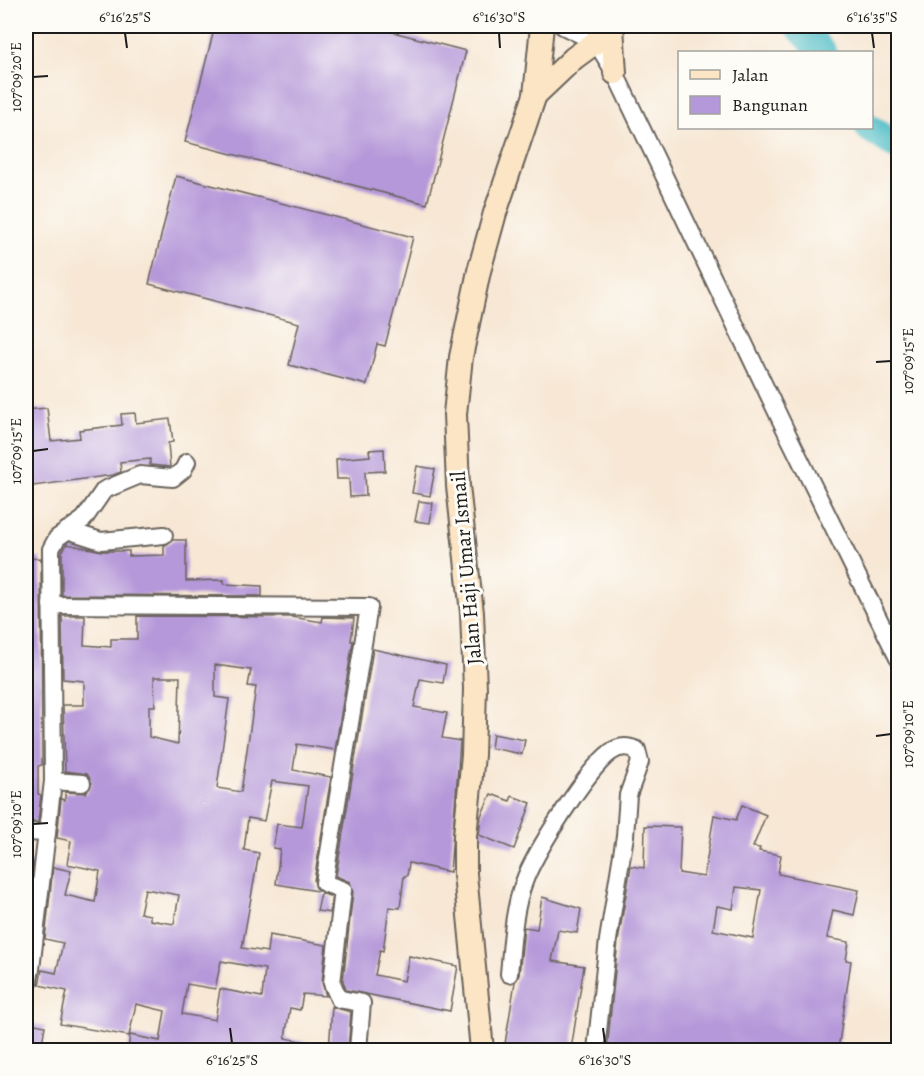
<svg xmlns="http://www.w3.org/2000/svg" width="924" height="1076" viewBox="0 0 924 1076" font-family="Alegreya,serif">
  <rect width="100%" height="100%" fill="#fdfcf7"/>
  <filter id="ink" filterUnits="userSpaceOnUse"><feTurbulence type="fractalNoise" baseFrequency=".0167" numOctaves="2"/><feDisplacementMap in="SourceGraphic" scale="12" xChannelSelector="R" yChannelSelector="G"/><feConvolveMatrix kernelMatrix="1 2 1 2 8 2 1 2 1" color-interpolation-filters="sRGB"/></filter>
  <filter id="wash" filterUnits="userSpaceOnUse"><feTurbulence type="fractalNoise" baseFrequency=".008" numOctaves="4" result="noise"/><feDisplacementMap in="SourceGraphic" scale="24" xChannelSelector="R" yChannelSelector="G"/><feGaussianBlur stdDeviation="1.35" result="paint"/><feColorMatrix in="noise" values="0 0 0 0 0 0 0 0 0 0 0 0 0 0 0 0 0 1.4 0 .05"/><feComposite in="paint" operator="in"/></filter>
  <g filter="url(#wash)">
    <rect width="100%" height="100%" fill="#f7e7d4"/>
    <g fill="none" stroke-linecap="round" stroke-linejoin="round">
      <g stroke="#4ebcc6" stroke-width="28">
        <path d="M798,26l25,26"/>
        <path d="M869,128l29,19"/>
      </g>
    </g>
    <g id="blocks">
      <g fill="#b598d9" fill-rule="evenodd">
        <path d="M215,26h155l96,25 -39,153 -242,-62z"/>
        <path d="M176,176l237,61 -28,109 -8,-2 -10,41 -78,-20 10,-42 -150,-39z"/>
        <path d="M47,408l4,33 29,-3 -1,-8 43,-5 -1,-11 14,-1 1,10 34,-4 3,23 -5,1 2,24 -20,-2v-6l-30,3 1,10 -8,3 -87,12v-77z"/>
        <path d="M384,449l1,22 -20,1 1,24 -16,1 -1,-18h-12l-1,-20 34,-3 -1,-6z"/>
        <path d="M417,466l18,3 -5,27 -18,-3z"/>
        <path d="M419,501l14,2 -3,20 -15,-2z"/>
        <path d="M173,540h13v41l38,-1v4l38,2v10l-200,-1v-43l5,-8 35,7h27v5l35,-1v-9z"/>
        <path d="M41,558l1,207 -4,1v28l3,1 -3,27h-12v-263z"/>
        <path d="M62,616h23l-1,29 27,2v-8h26v-23l155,1 30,5 1,-5 31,1 -3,23h2l-18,109 -38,-6 -4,26 38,7 -17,104 4,10 -42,-7 4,-35 -7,-1 4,-24 25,3 6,-41 -36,-5 -8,40 -16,-3 -4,32 15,3 -17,95 25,4 2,-17 57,10 -4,37 4,14 -23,-2 -3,16 -10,-2 -5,30 31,6 -1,6h-187l2,-15 30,6 5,-30 -29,-7 -7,32 -69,-12 7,-33 -28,-6 3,-15 14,3 7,-30 -18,-4 8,-72 18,4 -6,24 30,7 5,-31 -33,-7 4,-23 -14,-3 4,-39 4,1v-8l21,1 6,-10 -5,-9 -22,-3 -2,-66h21v-24l-21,-2zM215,665l36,5 -3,16 8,1 -15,105 -24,-4 12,-89 -14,-2zM154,677h26l-2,67 -29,-7v-31h6zM145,889l34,6 -5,29 -24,-4v-5l-10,-2zM221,961l44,8 -3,28 -42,-8 -5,31 -33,-6 5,-30 28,5z"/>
        <path d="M373,649l73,16 -3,18 -23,-4 -6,28 33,6 -5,25 18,3 -10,131 -41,-9 -2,13h-3l-4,32 -11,-1 -6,44 -3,-1 -5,25 29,6 5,-25 49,10 -8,45 -104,-21 -3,-9 10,-90 -3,-9 -14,-6z"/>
        <path d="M493,734l32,6 -3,14 -31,-6z"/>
        <path d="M491,794l19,7 2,-5 19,7 -17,46 -35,-14 2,-19z"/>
        <path d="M742,805l24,10 -13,32 7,1 -1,3 22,4 -3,19 81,16 -5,25 -21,-5 -6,28 22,4 -3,18 5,1 -13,89h-231l11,-109 13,-75 13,2 1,-42 36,1 -2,46 25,4 10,-62 22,5zM736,887l25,3 -8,48 -40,-8 4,-24 16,3z"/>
        <path d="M26,861l7,1 -7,62z"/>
        <path d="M321,893l11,4 -2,16 -13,-2z"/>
        <path d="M542,897l39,12 -4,24 -19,-3 -6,31 32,5 -13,84h-67l11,-68 4,-7 5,-48 13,2z"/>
        <path d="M332,1007l19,5 -3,38h-19z"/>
        <path d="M26,1022l19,4 -4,23 -15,-3z"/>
      </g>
    </g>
  </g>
  <g filter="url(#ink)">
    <use href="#blocks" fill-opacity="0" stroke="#69635c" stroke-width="1.5"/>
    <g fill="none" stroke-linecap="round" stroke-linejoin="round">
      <defs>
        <g id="minor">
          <path d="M563,26l33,16 19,31 170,356 113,229"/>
          <path d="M67,530l34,11 63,-6"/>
          <path d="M51,605l318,2 -45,276 19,7 -11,93 7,16 23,4 -4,47"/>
          <path d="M53,781l29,2"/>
          <path d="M26,832l21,1"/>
          <path d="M509,974c3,-31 4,-63 15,-92 10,-28 64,-114 87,-130 8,-6 17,-6 26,-2l3,12 -12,33 -3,41 -17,104 -12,110"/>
          <path d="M26,994l5,-25 22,-188 -2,-232 6,-11 27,-19 20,-29 36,-15 33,3 10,-8 4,-8"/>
        </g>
        <g id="secondary">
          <path d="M612,26l3,47"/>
          <path d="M535,95l39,-37 22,-16 7,-16"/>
          <path d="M482,1050l-17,-176v-38l8,-81 2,-66 -3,-76 -14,-127 -3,-72 6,-57 18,-86 16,-58 40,-118 7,-69"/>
        </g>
      </defs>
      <use href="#minor" stroke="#69635c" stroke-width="20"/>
      <use href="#secondary" stroke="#69635c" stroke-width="26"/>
      <use href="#minor" stroke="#fff" stroke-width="16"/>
      <use href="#secondary" stroke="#fce5c4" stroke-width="22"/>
    </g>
  </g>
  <path fill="none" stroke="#1c1c1c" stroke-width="2" d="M125,33l2,15M499,33l1,15M872,33l2,15M33,77l15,-1M876,362l15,-1M33,451l15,-2M876,736l15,-2M33,824l15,-1M230,1028l2,15M603,1028l2,15"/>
  <g text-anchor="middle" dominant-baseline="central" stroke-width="6" stroke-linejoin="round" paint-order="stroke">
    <g font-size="21" fill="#1c1c1c" stroke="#fdfcf7">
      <text transform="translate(466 568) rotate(-95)">Jalan Haji Umar Ismail</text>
    </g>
  </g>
  <rect width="924" height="1076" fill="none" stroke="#fdfcf7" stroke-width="66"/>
  <rect x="678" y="51" width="195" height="78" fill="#fdfcf7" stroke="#a3a29f" stroke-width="1.5"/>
  <rect x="690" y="70" width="30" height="9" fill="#fce5c4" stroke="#a3a29f" stroke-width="1.5"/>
  <text x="732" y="81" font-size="18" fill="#1c1c1c">Jalan</text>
  <rect x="690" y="96" width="30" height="18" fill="#b598d9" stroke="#a3a29f" stroke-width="1.5"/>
  <text x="732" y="111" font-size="18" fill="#1c1c1c">Bangunan</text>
  <rect x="33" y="33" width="858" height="1010" fill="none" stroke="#1c1c1c" stroke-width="2"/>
  <g font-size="15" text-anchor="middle" fill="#1c1c1c">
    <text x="125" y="22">6°16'25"S</text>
    <text x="499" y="22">6°16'30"S</text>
    <text x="872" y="22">6°16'35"S</text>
    <text transform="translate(16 77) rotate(-90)" y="5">107°09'20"E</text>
    <text transform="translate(908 361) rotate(-90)" y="5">107°09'15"E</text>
    <text transform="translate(16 451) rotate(-90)" y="5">107°09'15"E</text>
    <text transform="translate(908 734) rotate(-90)" y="5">107°09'10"E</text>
    <text transform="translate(16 824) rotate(-90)" y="5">107°09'10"E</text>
    <text x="232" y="1065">6°16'25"S</text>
    <text x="605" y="1065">6°16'30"S</text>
  </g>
</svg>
